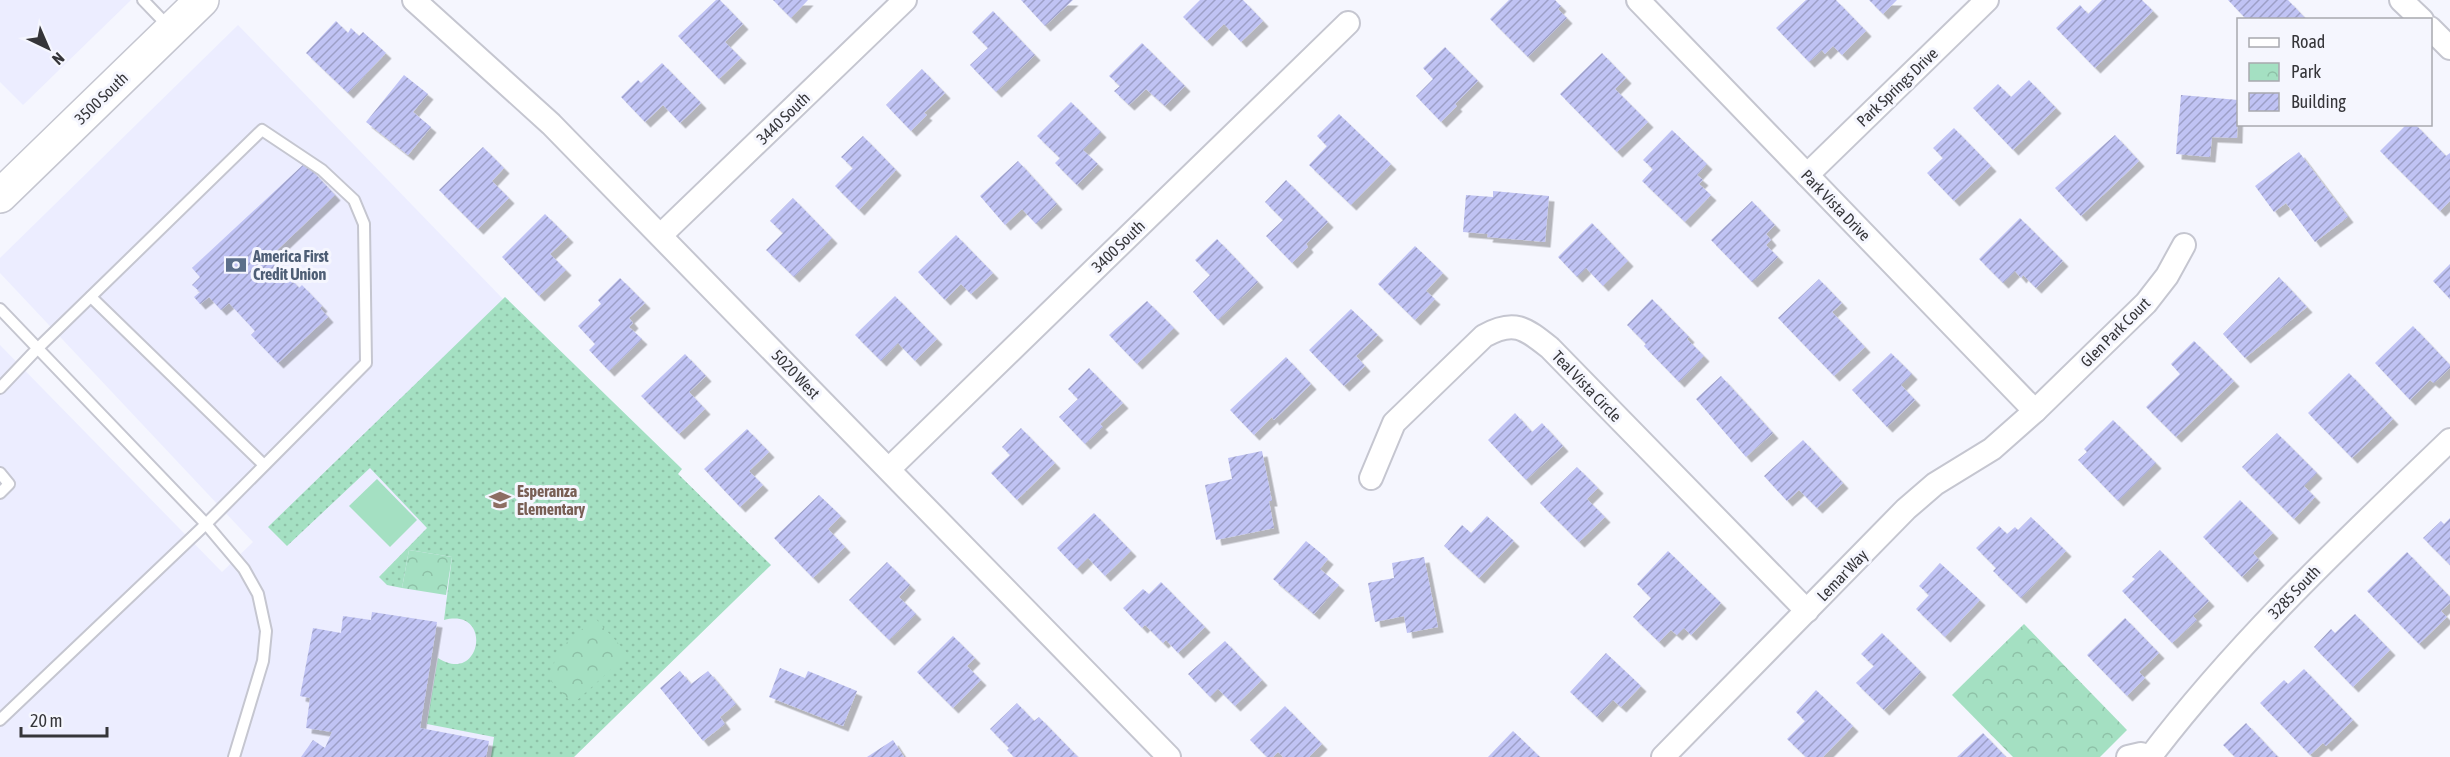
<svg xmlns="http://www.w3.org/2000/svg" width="2450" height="757" viewBox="0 0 2450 757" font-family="'Asap Condensed',sans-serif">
  <defs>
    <pattern id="grass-dots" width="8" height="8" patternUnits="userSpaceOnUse" patternTransform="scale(1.5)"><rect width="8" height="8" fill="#a4e0c2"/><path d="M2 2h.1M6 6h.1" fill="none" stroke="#8ec1a7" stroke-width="1.8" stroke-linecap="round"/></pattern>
    <pattern id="park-crowns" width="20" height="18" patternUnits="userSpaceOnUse" patternTransform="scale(1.5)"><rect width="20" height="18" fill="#a4e0c2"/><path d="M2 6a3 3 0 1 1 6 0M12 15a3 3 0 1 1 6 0" fill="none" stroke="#8ec1a7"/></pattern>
    <pattern id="building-hatch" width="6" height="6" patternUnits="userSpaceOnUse" patternTransform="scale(1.5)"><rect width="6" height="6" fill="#c0c3f4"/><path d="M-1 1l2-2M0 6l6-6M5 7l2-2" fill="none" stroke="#9d9fc7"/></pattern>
    <filter id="shadow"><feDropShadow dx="5.5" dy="5.5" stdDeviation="0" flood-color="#0004"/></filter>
  </defs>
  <rect width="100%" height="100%" fill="#f5f6fe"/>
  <g fill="#ecedff">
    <path d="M0,0h131l-108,105 -23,-23z"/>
    <path d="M238,25l265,274 2,-2 177,172 -4,5 93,91 -197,192h-574v-412l222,227 31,-30 -253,-269v-15z"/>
  </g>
  <path fill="url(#grass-dots)" d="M505,297l177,172 -4,5 93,91 -197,192h-83l3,-20 -67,-13 11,-66c43,28 56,-51 6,-38l8,-63 -43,-7 -7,38 -15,-3 -8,-8 48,-49 -57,-60 -83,78 -19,-19z"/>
  <g fill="url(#park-crowns)">
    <path d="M409,550l43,7 -6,38 -44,-7z"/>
    <path d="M595,618l33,36 -55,50 -22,-23 5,-29z"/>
    <path d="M2024,624l103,106 -27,27h-87l-61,-62z"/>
  </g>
  <path fill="#a4e0c2" d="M377,479l40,41 -27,27 -41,-41z"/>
  <g fill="url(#building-hatch)" filter="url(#shadow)">
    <path d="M716,0h4l23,24 -18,18 16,16 -22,21 -41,-43z"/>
    <path d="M773,0h35l-17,18z"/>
    <path d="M1021,0h52l-28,26z"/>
    <path d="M1200,0h43l20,21 -22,21 -17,-18 -17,17 -24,-24z"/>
    <path d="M1509,0h46l6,6 -3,3 9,9 -39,39 -38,-38z"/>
    <path d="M1806,0h30l30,31 -24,24 -9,-9 -8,8 -3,-4 -13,12 -33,-34z"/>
    <path d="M1869,0h28l-14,14z"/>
    <path d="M2102,0h40l11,11 -58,57 -39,-40 24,-23 8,9z"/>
    <path d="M2228,0h60l19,20h-60z"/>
    <path d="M993,11l42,44 -39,37 -26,-27 18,-17 -16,-16z"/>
    <path d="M336,21l12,12 3,-5 8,8 4,-4 23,21 -38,40 -42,-40z"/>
    <path d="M1142,43l43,43 -20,20 -19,-17 -17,16 -15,-14 6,-5 -11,-10z"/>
    <path d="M1445,47l33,34 -23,23 2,2 -16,16 -25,-26 17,-17 -10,-11z"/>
    <path d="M1602,53l24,25 -11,11 33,33 -31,30 -57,-58z"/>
    <path d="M662,63l39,40 -21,20 -17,-18 -18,17 -24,-25 17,-17 3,3z"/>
    <path d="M922,69l23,24 -21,20 3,2 -16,16 -25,-26z"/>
    <path d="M404,75l24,19 -15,18 18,15 -23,28 -42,-33z"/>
    <path d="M2029,80l27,28 -43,42 -40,-42 25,-24 13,13z"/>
    <path d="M2181,95l57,5 -1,38 -25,-1 -2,20 -34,-3z"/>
    <path d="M1071,102l30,30 -18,18 15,14 -21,21 -22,-22 5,-5 -23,-22z"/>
    <path d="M1339,114l52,50 -40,41 -42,-40 18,-19 -10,-10z"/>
    <path d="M2407,124h8l31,32 4,-3v48l-10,10 -60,-60z"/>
    <path d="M1954,128l37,38 -37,35 -27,-28 16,-15 -10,-10z"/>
    <path d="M1672,130l35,34 -10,11 6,5 -4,4 12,11 -26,27 -43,-41 11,-12 -10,-9z"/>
    <path d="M2115,135l24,26 -58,55 -26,-28z"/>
    <path d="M863,136l33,34 -37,40 -24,-24 18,-18 -12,-11z"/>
    <path d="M483,147l21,21 -12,13 17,17 -31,31 -39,-39z"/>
    <path d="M2299,152l49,65 -33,25 -29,-39 -12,9 -19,-26z"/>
    <path d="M1018,161l39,43 -21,20 -14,-15 -17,16 -25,-29z"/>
    <path d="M305,163l30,32 -62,59 5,5 -3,3 24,26 3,-3 20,21 -2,2 8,9 -50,46 -27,-28 4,-4 -26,-28 -8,7 -12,-13 -9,7 -6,-7 6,-5 -8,-7 8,-8 -8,-9z"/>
    <path d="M1286,180l42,42 -22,22 2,3 -16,16 -26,-27 17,-16 -18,-18z"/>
    <path d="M1493,191l56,5 -4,46 -58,-5 1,-3 -25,-2 3,-37 27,2z"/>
    <path d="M793,198l39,40 -38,39 -28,-27 17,-17 -13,-12z"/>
    <path d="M1752,201l23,24 -9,9 5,6 -5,5 12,12 -26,25 -41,-42z"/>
    <path d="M545,214l23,23 -18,17 16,16 -27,26 -37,-39z"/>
    <path d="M2020,218l43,43 -27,27 -13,-13 -2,3 -6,-7 -12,12 -24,-24z"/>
    <path d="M1592,223l36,38 -25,25 -17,-18 -9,9 -19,-20z"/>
    <path d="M956,235l37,38 -22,21 -10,-10 -16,16 -27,-28z"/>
    <path d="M1217,239l41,43 -40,38 -25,-28 17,-17 -15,-15z"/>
    <path d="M1415,246l28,27 -17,18 9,8 -20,21 -37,-36z"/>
    <path d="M2450,264v35l-17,-18z"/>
    <path d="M2279,277l28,30 -62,51 -22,-24z"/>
    <path d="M620,278l25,25 -16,15 4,5 -4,4 13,12 -33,32 -20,-21 6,-6 -17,-18 23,-22 -3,-4z"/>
    <path d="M1819,279l23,24 -10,9 33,35 -31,29 -56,-58z"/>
    <path d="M895,296l42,43 -22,22 -17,-18 -17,18 -26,-26z"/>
    <path d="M1652,299l37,38 -2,2 17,17 -25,26 -35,-36 2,-2 -19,-19z"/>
    <path d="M1147,301l27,27 -37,36 -28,-29z"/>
    <path d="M1351,309l27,26 -22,21 9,10 -21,20 -35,-36z"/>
    <path d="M2413,326l37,39v3l-16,15 -4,-3 -20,20 -35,-37z"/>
    <path d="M2194,341l40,40 -58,56 -30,-30 34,-33 -9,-10z"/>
    <path d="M1891,353l21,21 -11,11 14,15 -28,27 -35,-37z"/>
    <path d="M685,354l21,22 -17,16 16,17 -26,25 -38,-38z"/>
    <path d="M1286,357l25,27 -37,36 -2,-3 -18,18 -24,-25z"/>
    <path d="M1089,368l34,35 -23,21 3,3 -18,17 -26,-27 19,-18 -10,-10z"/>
    <path d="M2349,373l44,46 -41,39 -44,-45z"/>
    <path d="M1721,376l52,57 -27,24 -50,-58z"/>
    <path d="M1515,413l17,19 10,-9 21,23 -37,34 -38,-40z"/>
    <path d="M2113,420l43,43 -38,38 -40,-41 9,-8 -3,-3z"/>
    <path d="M1021,428l34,35 -38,37 -26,-27 19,-18 -8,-8z"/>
    <path d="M747,429l22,23 -20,19 14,14 -23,22 -36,-38z"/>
    <path d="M2277,433l40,40 -13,13 11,11 -21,22 -52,-52z"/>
    <path d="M1803,440l40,43 -26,25 -18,-18 -12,11 -23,-25z"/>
    <path d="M1262,451l10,50h-3l5,27 -58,12 -11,-55 27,-6 -4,-21z"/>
    <path d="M1577,467l21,21 -11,11 18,18 -26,25 -39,-39z"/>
    <path d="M819,495l22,21 -13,13 17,18 -32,31 -39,-40z"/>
    <path d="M2240,500l33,33 -20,20 6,7 -17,17 -39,-40z"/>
    <path d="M1094,513l37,38 -26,25 -17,-18 -11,11 -20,-21z"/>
    <path d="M1487,516l27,25 -35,37 -35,-32 18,-21 9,8z"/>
    <path d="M2031,517l35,34 -45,47 -28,-27 3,-3 -20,-20 23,-22 8,8 8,-7 3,3z"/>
    <path d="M2450,518v47l-27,-27 18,-17 3,3z"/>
    <path d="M1306,541l22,18 -8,10 19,16 -25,29 -41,-35z"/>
    <path d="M2160,550l49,51 -16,15 4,4 -25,23 -50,-52 13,-12 -3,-2z"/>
    <path d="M1668,551l53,52 -30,32 -7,-7 -7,7 -6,-5 -12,12 -26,-25 18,-19 -14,-14z"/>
    <path d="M2407,552l43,45v6l-9,8 6,6 -28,27 -52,-53z"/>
    <path d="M1424,557l14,70 -31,6 -3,-17 -29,6 -7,-39 26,-5 -2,-15z"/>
    <path d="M887,562l23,23 -11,12 17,17 -27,26 -40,-40z"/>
    <path d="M1940,563l40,37 -35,37 -29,-28 13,-14 -10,-9z"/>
    <path d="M1161,582l44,45 -27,26 -12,-13 -3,3 -18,-18 -3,3 -19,-20 20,-19 6,5z"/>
    <path d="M372,612l65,10 -17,106 69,13 -3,16h-185l12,-17 12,8 7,-16 -26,-4 4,-30 -10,-2 13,-68 28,5 2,-17 28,4z"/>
    <path d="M2355,614l35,36 -37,37 -39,-40 17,-18 4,4z"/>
    <path d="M2125,618l34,35 -20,19 6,6 -18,18 -40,-41z"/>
    <path d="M1882,633l39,39 -37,38 -28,-27 18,-17 -13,-12z"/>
    <path d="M953,636l22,22 -8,8 14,14 -28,28 -36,-36z"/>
    <path d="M1225,641l37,39 -27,26 -17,-17 -8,8 -22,-23z"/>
    <path d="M1606,653l35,33 -20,21 -8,-7 -16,17 -27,-25z"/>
    <path d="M780,668l25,10 3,-7 49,20 -14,35 -74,-29z"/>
    <path d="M2304,669l49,51 -27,26 -3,-3 -13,12 -50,-52 24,-23 4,4z"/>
    <path d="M680,671l11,13 17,-13 28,33 -16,13 5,7 -22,17 -43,-53z"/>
    <path d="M1816,690l37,36 -30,31h-17l-19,-18 18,-18 -9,-9z"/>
    <path d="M1017,703l17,18 5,-4 39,40h-64l-7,-7 2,-2 -19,-19z"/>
    <path d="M1285,706l37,38 -13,13h-26l-5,-5 -5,5h-6l-17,-17z"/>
    <path d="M2246,723l32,34h-43l-12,-12z"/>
    <path d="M1513,731l27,26h-52z"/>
    <path d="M1983,733l23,24h-49z"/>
    <path d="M893,740l11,17h-37z"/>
  </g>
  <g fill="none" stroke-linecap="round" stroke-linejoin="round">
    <defs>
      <g id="service">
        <path d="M143,0l26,27"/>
        <path d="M91,297l172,167"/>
        <path d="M0,309l206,215 38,45 14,25 8,37 -3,30 -29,96"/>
        <path d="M0,388l37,-39 225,-219 60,40 32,30 10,24 2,139 -160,161 -206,196"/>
        <path d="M0,473l9,11 -9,9"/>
      </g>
      <g id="minor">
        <path d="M414,0l137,124 618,633"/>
        <path d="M1638,0l397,411"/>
        <path d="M2401,0l21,20"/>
        <path d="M2430,28l20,20"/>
        <path d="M1807,175l180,-175"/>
        <path d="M661,235l244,-235"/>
        <path d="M889,469l459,-446"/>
        <path d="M1371,478l23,-55 90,-87c30,-17 41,-8 66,12l257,263"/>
        <path d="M1663,757l243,-248 29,-25 57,-35 43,-38 111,-108 21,-27 17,-31"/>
        <path d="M2128,757l13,-3 9,3"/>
        <path d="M2150,757c89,-117 195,-216 300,-317"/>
      </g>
      <path id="primary" d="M0,196l202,-196"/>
    </defs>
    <use href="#service" stroke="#c5c6d0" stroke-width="14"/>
    <use href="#minor" stroke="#c5c6d0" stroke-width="26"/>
    <use href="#primary" stroke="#c5c6d0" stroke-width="36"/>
    <use href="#service" stroke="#fff" stroke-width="10"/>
    <use href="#minor" stroke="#fff" stroke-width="22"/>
    <use href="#primary" stroke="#fff" stroke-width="33"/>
  </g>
  <defs>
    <symbol id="bank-bare" viewBox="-9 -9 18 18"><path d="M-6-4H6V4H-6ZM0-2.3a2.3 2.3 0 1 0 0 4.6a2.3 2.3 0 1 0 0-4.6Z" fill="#5c6f8a" stroke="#f5f6fe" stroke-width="2.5" paint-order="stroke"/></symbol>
    <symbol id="school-bare" viewBox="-9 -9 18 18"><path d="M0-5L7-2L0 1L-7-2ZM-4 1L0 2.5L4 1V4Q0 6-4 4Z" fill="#8d6e63" stroke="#f5f6fe" stroke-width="2.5" paint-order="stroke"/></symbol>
  </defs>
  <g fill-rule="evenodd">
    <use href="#bank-bare" x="221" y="250" width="30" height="30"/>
    <use href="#school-bare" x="485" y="485" width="30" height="30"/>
  </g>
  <g text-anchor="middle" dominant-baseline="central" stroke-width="6" stroke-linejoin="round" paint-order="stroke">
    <g font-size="16" fill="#353539" stroke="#f5f6fe">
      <text transform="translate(1897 87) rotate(-44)">Park Springs Drive</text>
      <text transform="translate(101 98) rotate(-44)">3500 South</text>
      <text transform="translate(783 118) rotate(-44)">3440 South</text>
      <text transform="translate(1836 205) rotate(46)">Park Vista Drive</text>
      <text transform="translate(1118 246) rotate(-44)">3400 South</text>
      <text transform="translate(2115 332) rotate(-45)">Glen Park Court</text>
      <text transform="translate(796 374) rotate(46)">5020 West</text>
      <text transform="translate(1587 386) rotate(46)">Teal Vista Circle</text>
      <text transform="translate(1842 575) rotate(-46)">Lemar Way</text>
      <text transform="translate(2294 592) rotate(-46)">3285 South</text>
    </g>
    <g font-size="16" font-weight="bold" fill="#4e5e75" stroke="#f5f6fe" text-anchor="start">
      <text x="253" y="256">America First<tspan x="253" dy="18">Credit Union</tspan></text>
    </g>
    <g font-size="16" font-weight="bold" fill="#785e54" stroke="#f5f6fe" text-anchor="start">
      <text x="517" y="491">Esperanza<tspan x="517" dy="18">Elementary</tspan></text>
    </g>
  </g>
  <rect x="2237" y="18" width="195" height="108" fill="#f5f6fe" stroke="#a8a9af" stroke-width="1.5"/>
  <rect x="2249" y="38" width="30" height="9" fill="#ffffff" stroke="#a8a9af" stroke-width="1.5"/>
  <text x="2291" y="48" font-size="18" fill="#353539">Road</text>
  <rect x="2249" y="63" width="30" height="18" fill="url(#park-crowns)" stroke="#a8a9af" stroke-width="1.5"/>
  <text x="2291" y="78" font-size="18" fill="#353539">Park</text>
  <rect x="2249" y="93" width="30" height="18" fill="url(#building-hatch)" stroke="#a8a9af" stroke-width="1.5"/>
  <text x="2291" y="108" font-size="18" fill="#353539">Building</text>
  <g transform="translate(48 48) rotate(136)" stroke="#f5f6fe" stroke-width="4.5" paint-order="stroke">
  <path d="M0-4.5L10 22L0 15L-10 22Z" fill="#353539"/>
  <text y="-9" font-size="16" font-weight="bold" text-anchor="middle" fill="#353539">N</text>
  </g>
  <path d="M21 727v9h86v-9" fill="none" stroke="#353539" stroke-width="3"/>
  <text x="30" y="727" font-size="18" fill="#353539" stroke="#f5f6fe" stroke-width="4.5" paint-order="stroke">20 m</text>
</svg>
